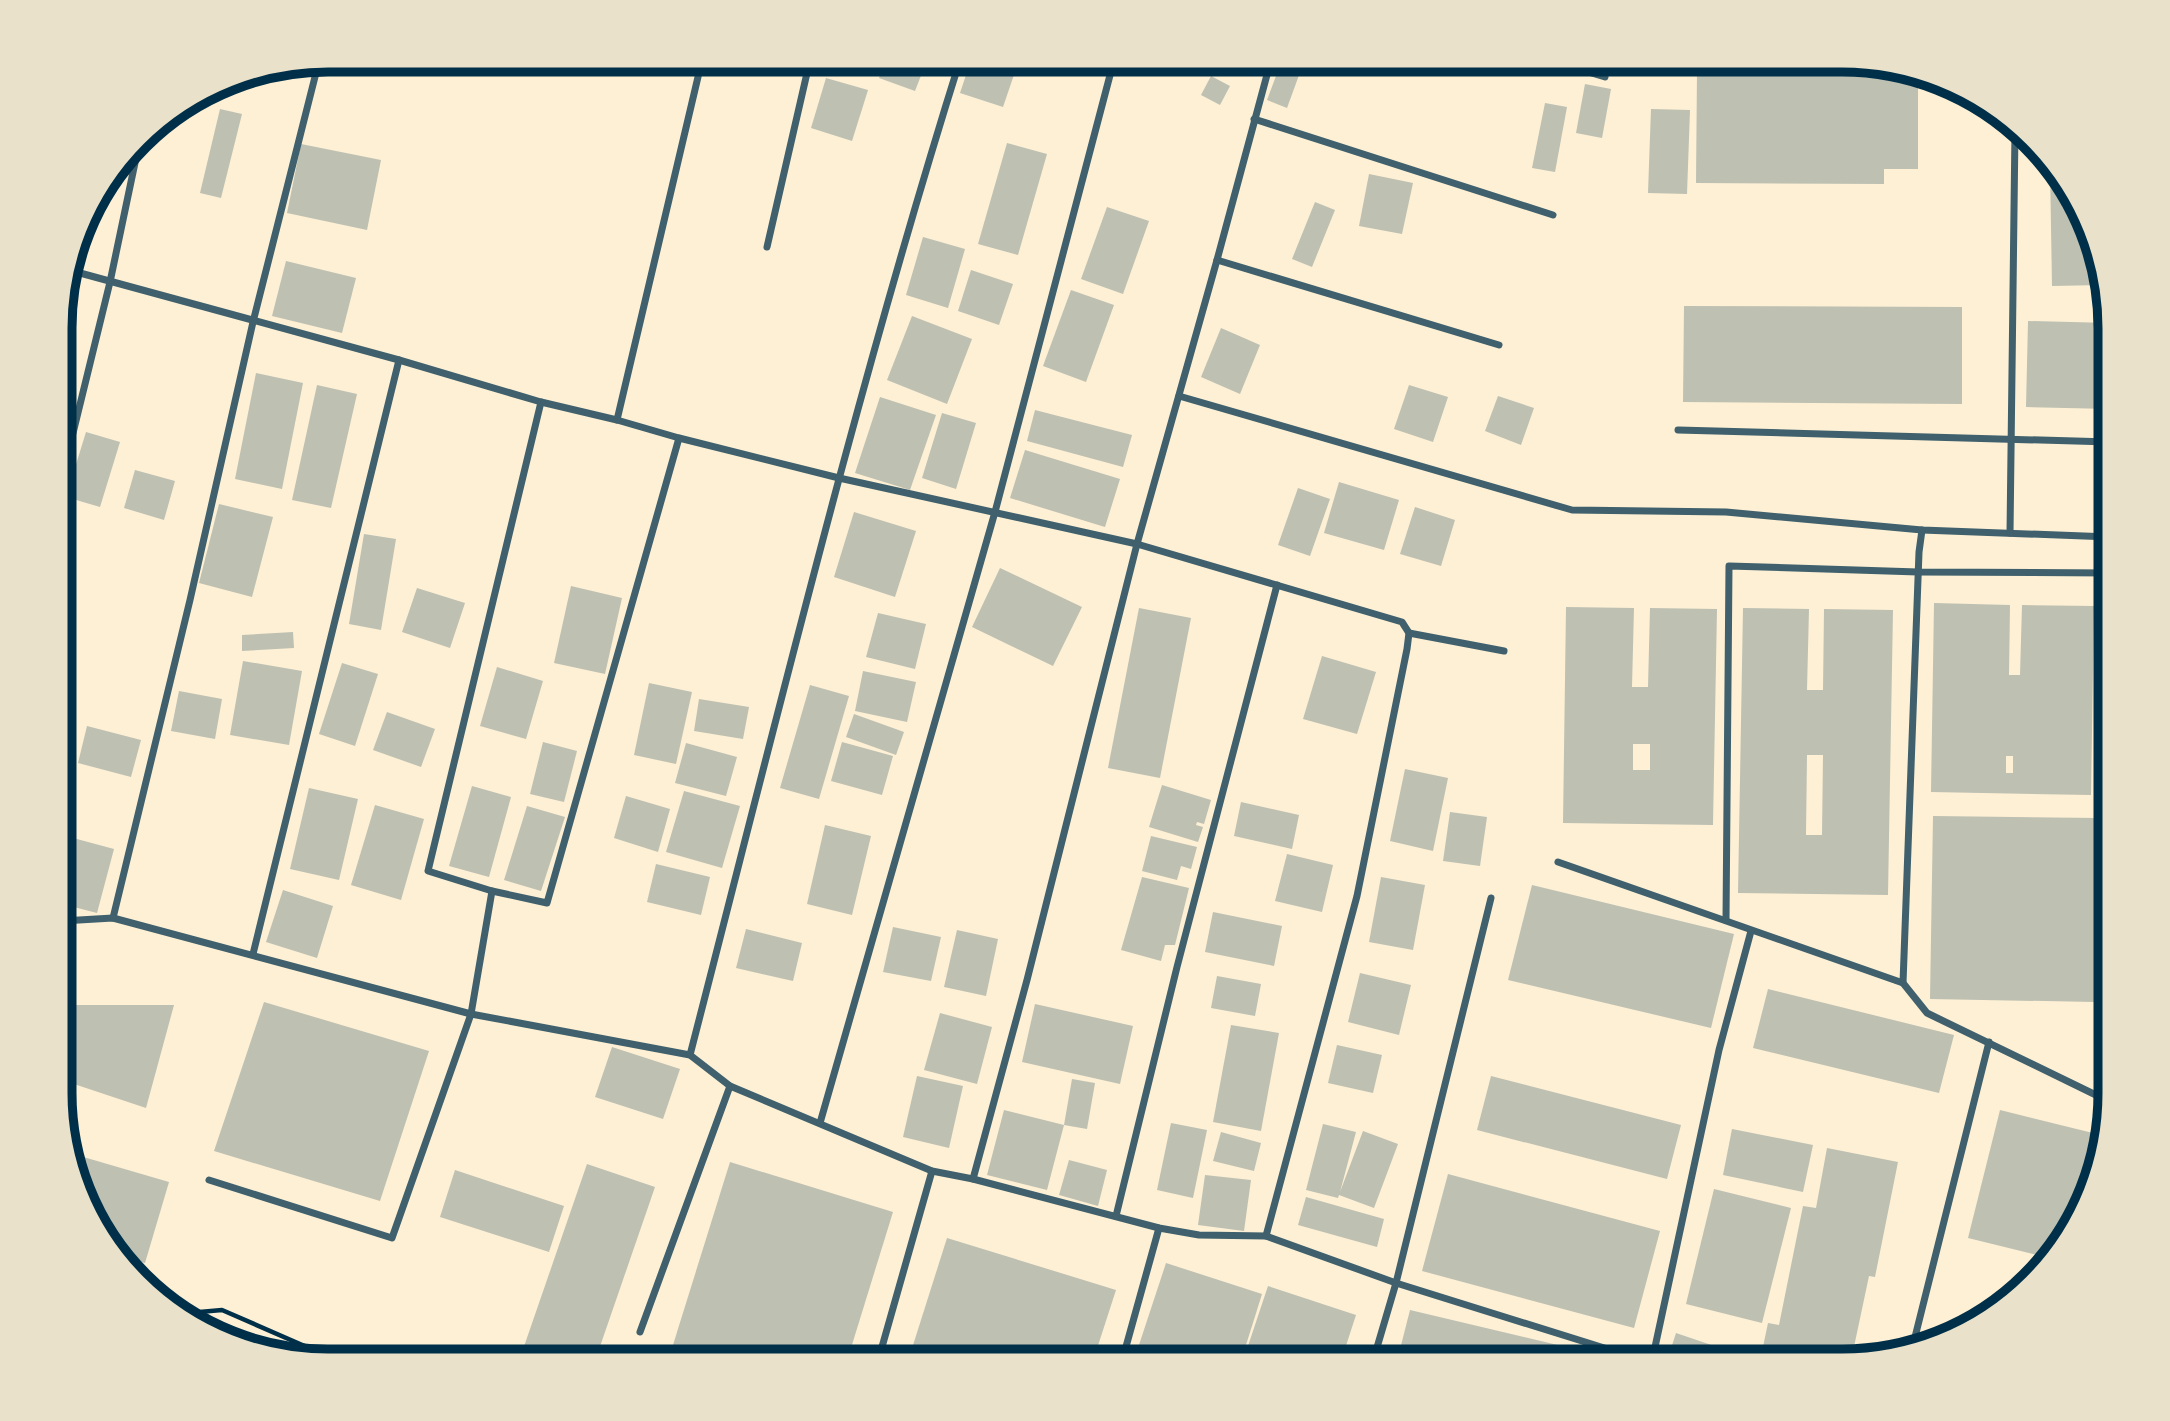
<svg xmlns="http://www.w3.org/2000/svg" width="2170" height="1421" viewBox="0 0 2170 1421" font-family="'Work Sans',sans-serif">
  <rect width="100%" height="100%" fill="#fdf0d5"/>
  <g fill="#bec0b2" fill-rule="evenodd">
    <path d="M886,60h41l-12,31 -36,-13z"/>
    <path d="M971,60h48l-16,47 -43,-14z"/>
    <path d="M1282,60l20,7 -15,41 -20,-8z"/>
    <path d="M1697,71l221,2v96h-34v15l-188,-1z"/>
    <path d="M1211,76l19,10 -10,19 -19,-10z"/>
    <path d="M826,78l42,12 -16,51 -41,-13z"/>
    <path d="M1585,84l26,5 -9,49 -26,-5z"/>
    <path d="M1545,103l22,4 -12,65 -23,-4z"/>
    <path d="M220,109l22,5 -21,84 -21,-5z"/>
    <path d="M1651,109l39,1 -3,84 -39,-1z"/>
    <path d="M1007,143l40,11 -29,101 -40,-11z"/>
    <path d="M301,144l80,16 -14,70 -80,-17z"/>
    <path d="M2050,167l25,27 27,91 -50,1z"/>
    <path d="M1369,174l44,9 -11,51 -43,-8z"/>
    <path d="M1315,202l20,8 -23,57 -20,-8z"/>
    <path d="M1107,207l42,14 -26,73 -42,-15z"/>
    <path d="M923,237l42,12 -17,59 -42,-13z"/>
    <path d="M286,261l70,17 -14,55 -70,-17z"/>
    <path d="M971,270l42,14 -14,41 -41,-14z"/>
    <path d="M1071,290l43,15 -28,77 -43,-16z"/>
    <path d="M1684,306l278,1v97l-279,-2z"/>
    <path d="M62,316l7,2 -6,29h-1z"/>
    <path d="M912,316l60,23 -25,65 -60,-24z"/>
    <path d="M2028,321l82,2v86l-84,-2z"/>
    <path d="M1221,328l39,17 -20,49 -39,-17z"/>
    <path d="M256,373l47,10 -21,106 -47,-10z"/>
    <path d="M317,385l40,9 -26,114 -39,-8z"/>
    <path d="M1409,385l39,12 -15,45 -39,-13z"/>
    <path d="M1498,396l36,12 -13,37 -36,-14z"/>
    <path d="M880,397l56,18 -26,75 -55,-17z"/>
    <path d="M1035,410l97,25 -9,32 -96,-26z"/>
    <path d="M942,413l34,10 -20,66 -34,-11z"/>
    <path d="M86,432l34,10 -20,65 -34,-10z"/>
    <path d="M1025,450l95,29 -15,48 -95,-29z"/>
    <path d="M135,470l40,11 -11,39 -40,-12z"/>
    <path d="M1339,482l60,18 -15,50 -60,-17z"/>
    <path d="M1298,488l32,11 -20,57 -32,-11z"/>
    <path d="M219,504l54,13 -21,80 -53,-14z"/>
    <path d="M1415,507l40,13 -14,46 -41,-12z"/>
    <path d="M854,512l62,19 -21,66 -61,-20z"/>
    <path d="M364,534l32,5 -15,91 -32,-6z"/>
    <path d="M1000,568l82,39 -29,59 -81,-39z"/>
    <path d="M571,586l51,12 -17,76 -51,-11z"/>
    <path d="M417,588l48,15 -15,45 -48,-16z"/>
    <path d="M1934,603l76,2 -1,70h11l2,-70 72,1 -3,189 -160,-3zM2006,756h7v17h-7z"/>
    <path d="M1566,607l68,1 -2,79h16l2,-79 67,1 -4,216 -150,-2zM1633,744h17v26h-17z"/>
    <path d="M1139,608l52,10 -31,160 -52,-10z"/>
    <path d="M1743,608l66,1 -2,81h16l1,-81 69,1 -5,285 -150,-2zM1807,755h16l-1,80h-16z"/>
    <path d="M878,613l48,11 -11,45 -49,-12z"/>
    <path d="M293,632l1,16 -52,3v-16z"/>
    <path d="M1322,656l54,16 -19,62 -54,-15z"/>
    <path d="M243,661l59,10 -13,74 -59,-10z"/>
    <path d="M342,663l36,11 -23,72 -36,-12z"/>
    <path d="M497,667l46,14 -17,58 -46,-13z"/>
    <path d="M863,671l53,11 -9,40 -52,-11z"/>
    <path d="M649,683l43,9 -16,72 -42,-9z"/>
    <path d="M810,685l39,11 -30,103 -39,-11z"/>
    <path d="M179,691l43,8 -7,40 -44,-8z"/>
    <path d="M62,694l11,3 -10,40h-1z"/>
    <path d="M699,699l50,8 -6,32 -49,-8z"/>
    <path d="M387,712l48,17 -14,38 -48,-17z"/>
    <path d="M854,714l50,18 -8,23 -50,-18z"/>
    <path d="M87,726l54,14 -10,37 -53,-14z"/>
    <path d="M543,742l34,9 -13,51 -34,-8z"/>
    <path d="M842,742l51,14 -11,39 -51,-14z"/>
    <path d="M686,743l51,14 -11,39 -51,-13z"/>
    <path d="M1405,769l43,9 -15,73 -43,-10z"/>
    <path d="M1162,785l49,15 -7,24 -7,-2 -1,3 7,2 -5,15 -49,-15z"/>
    <path d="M472,786l39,11 -22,80 -40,-11z"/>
    <path d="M309,788l49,11 -19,81 -49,-11z"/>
    <path d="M684,791l56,15 -18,62 -56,-16z"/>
    <path d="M626,796l44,13 -12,43 -44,-14z"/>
    <path d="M1241,802l58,13 -7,34 -58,-13z"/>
    <path d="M375,805l49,14 -23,81 -50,-15z"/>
    <path d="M527,806l38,11 -24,74 -37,-11z"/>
    <path d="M1450,812l37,5 -7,49 -37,-5z"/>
    <path d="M1933,816l165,2 -3,184 -165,-3z"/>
    <path d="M825,825l46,11 -19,79 -45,-11z"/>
    <path d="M62,835l52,14 -17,64 -35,-9z"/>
    <path d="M1151,836l46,11 -6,22 -10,-3 -4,14 -35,-9z"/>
    <path d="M1287,854l46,11 -11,47 -47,-11z"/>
    <path d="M656,864l54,13 -9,38 -54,-13z"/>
    <path d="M1142,877l47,11 -14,57h-10l-4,16 -40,-11z"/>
    <path d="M1381,877l44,8 -12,65 -44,-8z"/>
    <path d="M1532,885l202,49 -23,94 -203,-48z"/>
    <path d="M283,890l50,16 -16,52 -51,-16z"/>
    <path d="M1213,912l69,14 -8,40 -69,-14z"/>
    <path d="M893,927l48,10 -10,44 -48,-9z"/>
    <path d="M746,929l56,14 -9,38 -57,-13z"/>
    <path d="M957,930l41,9 -12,57 -42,-9z"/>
    <path d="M1360,973l51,12 -12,50 -51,-13z"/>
    <path d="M1217,976l44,8 -6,32 -44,-8z"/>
    <path d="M1768,989l186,46 -15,58 -186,-45z"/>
    <path d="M264,1002l165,49 -49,150 -166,-50z"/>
    <path d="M1035,1004l98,22 -13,58 -98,-22z"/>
    <path d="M62,1005h112l-28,103 -84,-28z"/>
    <path d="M940,1013l52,14 -15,57 -53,-14z"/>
    <path d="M1231,1025l48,8 -18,98 -48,-9z"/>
    <path d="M1337,1045l45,10 -9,38 -45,-10z"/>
    <path d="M612,1047l68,22 -17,50 -68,-22z"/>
    <path d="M917,1076l46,10 -14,62 -46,-11z"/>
    <path d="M1491,1076l190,49 -14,54 -190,-49z"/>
    <path d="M1072,1079l23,4 -8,46 -23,-4z"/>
    <path d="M1004,1110l60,15 -17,65 -60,-15z"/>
    <path d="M2000,1110l105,26 -9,43 -31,64 -16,15 -81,-20z"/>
    <path d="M1171,1123l36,7 -14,68 -36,-8z"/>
    <path d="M1323,1124l33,8 -16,60 23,-61 35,13 -24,64 -35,-13 -1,3 -32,-8z"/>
    <path d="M1732,1129l81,16 -10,47 -80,-17z"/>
    <path d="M1221,1132l40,11 -7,28 -41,-10z"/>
    <path d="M1827,1148l71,14 -23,115 -6,-1 -18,85h-91l8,-38 11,2 24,-119 13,2z"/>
    <path d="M80,1156l89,26 -24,81 -23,-6 -26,-29 -20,-58z"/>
    <path d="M1069,1160l38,10 -9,36 -39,-11z"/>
    <path d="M730,1162l163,50 -46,149h-179z"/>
    <path d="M587,1164l68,23 -60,174h-76z"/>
    <path d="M455,1170l109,36 -15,46 -109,-35z"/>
    <path d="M1448,1174l212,57 -26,97 -212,-57z"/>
    <path d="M1205,1175l46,5 -7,51 -46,-6z"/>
    <path d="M1714,1189l77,19 -29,115 -76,-19z"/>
    <path d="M1306,1197l78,22 -7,28 -79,-22z"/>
    <path d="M947,1238l169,52 -23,71h-185z"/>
    <path d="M1166,1263l96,31 -21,67h-51l-51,-16z"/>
    <path d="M1268,1286l88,29 -15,46h-98z"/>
    <path d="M1410,1310l211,50 -1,1h-223z"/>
    <path d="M1676,1333l68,23 -2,5h-75z"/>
  </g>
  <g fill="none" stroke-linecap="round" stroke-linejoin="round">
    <path stroke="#003049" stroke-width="4.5" d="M177,1314l45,-4 117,51"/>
    <g stroke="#3f606c" stroke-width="7">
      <path d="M1548,60l57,17"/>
      <path d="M1254,119l299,96"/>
      <path d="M767,247l43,-187"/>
      <path d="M1217,260l282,85"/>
      <path d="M69,270l330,90 142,42 76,18 62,18 160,40 298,66 265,78 7,11 -2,16 -50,247 -91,340"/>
      <path d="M1179,396l393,114 154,2 196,18 188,7"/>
      <path d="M541,402l-113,469 64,20 55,12 132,-465"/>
      <path d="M617,420l85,-360"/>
      <path d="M1678,430l432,12"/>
      <path d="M62,478l48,-196 30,-143"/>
      <path d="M2010,533l5,-403"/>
      <path d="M1409,633l95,18"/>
      <path d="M1558,862l345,121 16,-431 3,-22"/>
      <path d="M113,918l77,-318 63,-278 66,-261"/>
      <path d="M1726,920l3,-354 189,6 192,1"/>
      <path d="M62,921l51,-3 358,96 219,41 40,31 202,85 41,8 186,49 40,7 67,1 130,47 250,78"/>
      <path d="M253,954l146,-594"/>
      <path d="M1903,983l24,30 173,84 10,2"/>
      <path d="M690,1055c86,-333 167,-667 270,-995"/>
      <path d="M2100,1097l7,-524"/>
      <path d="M820,1123l175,-611 119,-452"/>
      <path d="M973,1179l54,-199 110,-436 80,-284 54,-200"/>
      <path d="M209,1180l183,58 79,-224 21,-123"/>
      <path d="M1116,1216l61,-249 100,-382"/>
      <path d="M640,1332l90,-246"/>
      <path d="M1913,1345l76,-303"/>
      <path d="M878,1361l54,-190"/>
      <path d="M1122,1361l37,-133"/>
      <path d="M1373,1361l23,-78 95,-385"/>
      <path d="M1652,1361l67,-311 32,-119"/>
    </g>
  </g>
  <path d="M0 0H2170V1421H0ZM328 72H1842A256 256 0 0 1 2098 328V1093A256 256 0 0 1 1842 1349H328A256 256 0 0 1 72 1093V328A256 256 0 0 1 328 72Z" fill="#e9e1ca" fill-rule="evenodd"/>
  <path fill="none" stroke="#003049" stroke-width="9" d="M328 72H1842A256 256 0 0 1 2098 328V1093A256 256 0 0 1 1842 1349H328A256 256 0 0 1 72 1093V328A256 256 0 0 1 328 72Z"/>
</svg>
